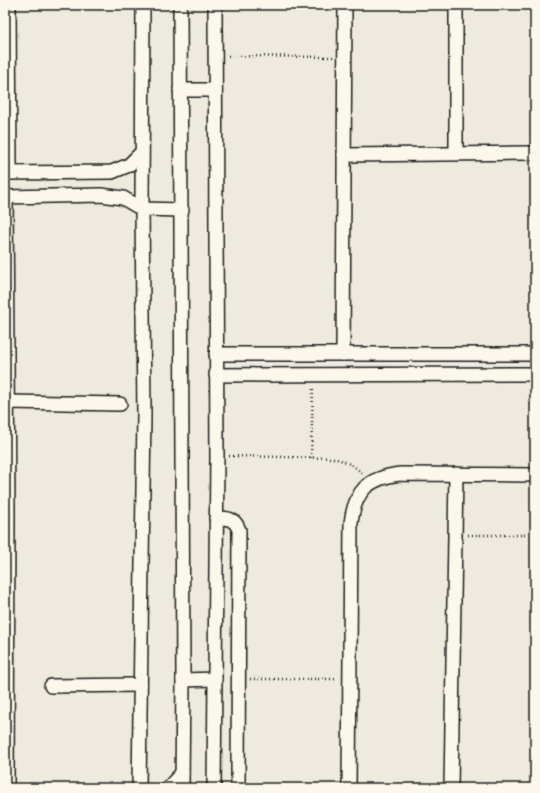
<svg xmlns="http://www.w3.org/2000/svg" width="540" height="793" viewBox="0 0 540 793" font-family="Sriracha,sans-serif">
  <rect width="100%" height="100%" fill="#eeeadf"/>
  <filter id="ink" filterUnits="userSpaceOnUse"><feTurbulence type="fractalNoise" baseFrequency=".025" numOctaves="2"/><feDisplacementMap in="SourceGraphic" scale="8" xChannelSelector="R" yChannelSelector="G"/><feConvolveMatrix kernelMatrix="1 2 1 2 8 2 1 2 1" color-interpolation-filters="sRGB"/></filter>
  <g filter="url(#ink)">
    <g fill="none" stroke-linecap="round" stroke-linejoin="round">
      <defs>
        <g id="minor">
          <path d="M9,5l1,168"/>
          <path d="M180,5l3,675 -1,108"/>
          <path d="M180,90h35"/>
          <path d="M456,153v-148"/>
          <path d="M344,155l191,-2"/>
          <path d="M5,173l107,-1 17,-7 13,-13"/>
          <path d="M5,197l96,-2 22,3 19,11 40,1"/>
          <path d="M6,197l2,315 -1,276"/>
          <path d="M216,354h319"/>
          <path d="M343,354l2,-349"/>
          <path d="M216,375l319,-1"/>
          <path d="M8,402l112,2"/>
          <path d="M216,518c11,0 19,0 23,12l-1,258"/>
          <path d="M183,680l32,-1"/>
          <path d="M51,686l89,-1"/>
          <path d="M139,788l5,-374 -2,-205 1,-204"/>
          <path d="M168,788l14,-15"/>
          <path d="M214,788l3,-332 -2,-451"/>
          <path d="M349,788l2,-265c4,-33 17,-45 49,-49l135,1"/>
          <path d="M451,788l5,-314"/>
        </g>
      </defs>
      <use href="#minor" stroke="#1c1c1c" stroke-width="16"/>
      <g stroke="#1c1c1c" stroke-width="2.5" stroke-dasharray="1 3" stroke-linecap="butt">
        <path d="M228,56l105,1"/>
        <path d="M229,456l104,2c12,3 21,7 30,16"/>
        <path d="M311,458l2,-71"/>
        <path d="M468,535h67"/>
        <path d="M250,679h87"/>
      </g>
      <use href="#minor" stroke="#fbf7ec" stroke-width="13"/>
    </g>
  </g>
  <rect width="540" height="793" fill="none" stroke="#fbf7ec" stroke-width="20"/>
  <rect x="10" y="10" width="520" height="773" fill="none" stroke="#1c1c1c" stroke-width="1.5" filter="url(#ink)"/>
</svg>
